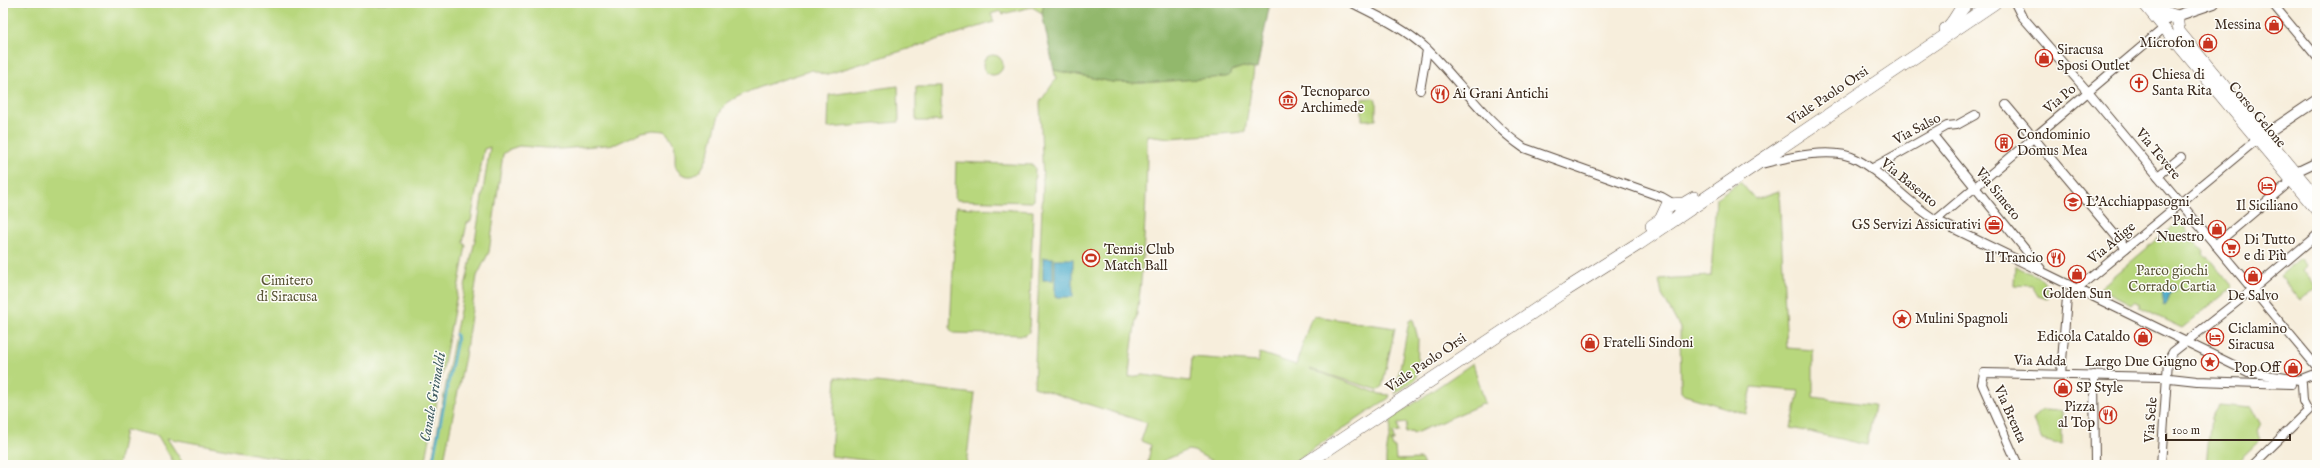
<svg xmlns="http://www.w3.org/2000/svg" width="2320" height="468" viewBox="0 0 2320 468" font-family="'IM FELL English',serif">
  <rect width="100%" height="100%" fill="#fdfcf7"/>
  <filter id="ink" filterUnits="userSpaceOnUse"><feTurbulence type="fractalNoise" baseFrequency=".025" numOctaves="2"/><feDisplacementMap in="SourceGraphic" scale="8" xChannelSelector="R" yChannelSelector="G"/><feConvolveMatrix kernelMatrix="1 2 1 2 8 2 1 2 1" color-interpolation-filters="sRGB"/></filter>
  <filter id="wash" filterUnits="userSpaceOnUse"><feTurbulence type="fractalNoise" baseFrequency=".012" numOctaves="4" result="noise"/><feDisplacementMap in="SourceGraphic" scale="16" xChannelSelector="R" yChannelSelector="G"/><feGaussianBlur stdDeviation="0.9" result="paint"/><feColorMatrix in="noise" values="0 0 0 0 0 0 0 0 0 0 0 0 0 0 0 0 0 1.4 0 .05"/><feComposite in="paint" operator="in"/></filter>
  <g filter="url(#wash)">
    <rect width="100%" height="100%" fill="#f7eedc"/>
    <g fill="#b8d77d" stroke="#7a804e">
      <path d="M3,3h1041l-2,10 -10,-6 -29,7 -3,-3 -9,3 3,8 -169,53 -13,-5c-20,7 -72,21 -87,35 -14,13 -13,84 -43,69 -10,-5 -6,-16 -7,-24 0,-7 -6,-14 -10,-19l-11,-1 -12,2 -26,12 -56,5 -41,-3 -9,3 -7,5 -14,98 -12,24 -12,80 -22,109h-12l25,-135 20,-95 14,-88 -6,2 -13,72 -4,2 -4,19 3,4 -41,219h-111l-147,-27 17,27h-9l-17,-29 -33,-6 -7,35h-73l-42,-7z"/>
      <circle cx="993" cy="65" r="10"/>
      <path d="M1243,67l11,2 -9,63 -75,6 -23,-3c0,49 -2,97 -6,146 -3,32 -10,64 -12,96l14,-2 47,6 2,-24 66,5 2,-9 36,12 14,-44 5,-5 80,12 -13,59 -4,3 -68,-21 70,25 10,1 -1,3 -100,67h-70l-25,-14 -6,-1 -23,10 -2,4 -13,1 -2,-3 3,-17 -10,-4 6,-18 -113,-36 9,-203 -3,-82 16,-23 -2,-9 58,12 29,1 84,-6 4,-1 2,-5z"/>
      <path d="M898,86l1,36 -71,6 1,-33z"/>
      <rect x="916" y="87" width="25" height="34"/>
      <path d="M1373,98l3,2v20h-14v-21z"/>
      <path d="M956,162l77,3 2,3 -1,32 -2,2 -75,-2 -2,-3z"/>
      <path d="M1740,182l15,17 24,-8 8,157 26,2v47l61,8 -7,40 -76,-17 8,-37 -47,-4 -6,27 -62,-19 -3,-3 -1,-64 -18,-33 -3,-16 52,-3 5,-78z"/>
      <path d="M956,207l77,4 -4,121 -3,3 -73,-2 -3,-4z"/>
      <path d="M2179,221l25,31 -1,2 3,3 2,-1 25,31 -51,41 -42,-20 -1,-4 -5,-3 -3,3 -31,-16z"/>
      <path d="M2300,258l7,8 -4,4 14,17 -16,14 -21,-25z"/>
      <path d="M2015,266c18,9 35,10 32,33l-9,-3 -6,-10 -18,-1z"/>
      <path d="M1413,319l5,20 -1,35 -2,6 -20,14 14,-73z"/>
      <path d="M1473,363l12,40 -72,31 -1,-2 -7,1 2,-10 -9,1 1,8 -6,1 1,8h-3l2,6h2l1,13 25,-1 3,6h-38c-1,-18 6,-32 5,-46z"/>
      <path d="M836,377l139,17 -9,71h-63l-72,-9z"/>
      <path d="M2219,405l32,3 9,17 -3,6 4,8 -27,26h-28l5,-48z"/>
      <path d="M2042,410l20,1v34l-20,-5 -9,-20z"/>
    </g>
    <path fill="#92b86c" stroke="#667145" d="M1044,3h226l-13,66 -14,-2 -12,4 -2,5 -4,1 -84,6 -29,-1 -58,-12 -12,-57z"/>
    <g fill="#4babca" stroke="#436a74">
      <rect x="1043" y="258" width="10" height="22"/>
      <rect x="1055" y="259" width="18" height="38"/>
      <path d="M2173,284l3,2v5l-6,3 -4,11 -2,1 -2,-17z"/>
    </g>
    <g fill="none" stroke-linecap="round" stroke-linejoin="round">
      <path stroke="#4babca" stroke-width="2.5" d="M432,465l25,-125 -1,-6"/>
    </g>
  </g>
  <g filter="url(#ink)">
    <g fill="none" stroke-linecap="round" stroke-linejoin="round">
      <defs>
        <g id="minor">
          <path d="M1352,3c26,13 54,26 76,47 32,32 58,72 96,98l138,49 12,7"/>
          <path d="M2015,3l6,12 67,77 229,275"/>
          <path d="M2272,3l45,54"/>
          <path d="M1420,90l7,-40"/>
          <path d="M2006,105l120,143"/>
          <path d="M1932,134l109,135"/>
          <path d="M1761,164c25,-6 71,-18 95,-5 30,16 51,44 80,61l312,152 51,8 18,-7"/>
          <path d="M1871,169l76,-43 10,-1 18,-10"/>
          <path d="M2296,172l21,-10"/>
          <path d="M2158,176l23,-19"/>
          <path d="M1936,220l228,-192"/>
          <path d="M2215,245l77,-65"/>
          <path d="M2061,374l6,-77 193,-160"/>
          <path d="M2094,375l1,90"/>
          <path d="M2018,465l-36,-81 2,-11 177,4 36,4 94,3"/>
          <path d="M2161,465l7,-104 5,-9 79,-62 65,-55"/>
          <path d="M2253,465l55,-54 -5,-10 -1,-17"/>
        </g>
        <g id="tertiary">
          <path d="M2159,22l55,-19"/>
          <path d="M2265,135l52,-35"/>
        </g>
        <g id="secondary">
          <path d="M2143,3l174,208"/>
          <path d="M2155,3l7,8 15,5 2,15 138,167"/>
        </g>
        <g id="primary">
          <path d="M1946,29c10,-6 13,-23 23,-26"/>
          <path d="M1652,226l9,-6 7,-15 16,-1 10,-6"/>
          <path d="M1304,465l263,-176 71,-45 356,-241"/>
        </g>
      </defs>
      <use href="#minor" stroke="#57473a" stroke-width="10"/>
      <use href="#tertiary" stroke="#57473a" stroke-width="12"/>
      <use href="#secondary" stroke="#57473a" stroke-width="12"/>
      <use href="#primary" stroke="#57473a" stroke-width="14"/>
      <use href="#minor" stroke="#fff" stroke-width="8"/>
      <use href="#tertiary" stroke="#fff" stroke-width="10"/>
      <use href="#secondary" stroke="#fff" stroke-width="11"/>
      <use href="#primary" stroke="#fff" stroke-width="13"/>
    </g>
  </g>
  <defs>
    <symbol id="shop-ring" viewBox="-11 -11 22 22"><circle r="9.5" fill="#fdfcf7" stroke="#c8321e" stroke-width="1.5"/><path d="M-5-2.5h2.3a2.7 3.5 0 0 1 5.4 0H5L5.5 6h-11ZM-1.5-2.5h3a1.5 2.3 0 0 0-3 0Z" fill="#c8321e"/></symbol>
    <symbol id="church-ring" viewBox="-11 -11 22 22"><circle r="9.5" fill="#fdfcf7" stroke="#c8321e" stroke-width="1.5"/><path d="M-1.2-6h2.4v3.5h3.3v2.4h-3.3V6h-2.4V-.1h-3.3v-2.4h3.3Z" fill="#c8321e"/></symbol>
    <symbol id="restaurant-ring" viewBox="-11 -11 22 22"><circle r="9.5" fill="#fdfcf7" stroke="#c8321e" stroke-width="1.5"/><path d="M-5-6h1v4h1v-4h1v4h1v-4h1v5L-1.5 .5V6h-2V.5L-5-1ZM5-6V6H3V1.5H1.5Q1.5-4 5-6Z" fill="#c8321e"/></symbol>
    <symbol id="museum-ring" viewBox="-11 -11 22 22"><circle r="9.5" fill="#fdfcf7" stroke="#c8321e" stroke-width="1.5"/><path d="M0-6L6-3V-2H-6V-3ZM-5-1h2V3h-2ZM-1-1h2V3h-2ZM3-1h2V3H3ZM-6 4H6V6H-6Z" fill="#c8321e"/></symbol>
    <symbol id="building-ring" viewBox="-11 -11 22 22"><circle r="9.5" fill="#fdfcf7" stroke="#c8321e" stroke-width="1.5"/><path d="M-4-6H4V6H1V3H-1V6H-4ZM-2.5-4.3h1.7v1.8h-1.7ZM.8-4.3h1.7v1.8H.8ZM-2.5-1h1.7V.8h-1.7ZM.8-1h1.7V.8H.8Z" fill="#c8321e"/></symbol>
    <symbol id="hotel-ring" viewBox="-11 -11 22 22"><circle r="9.5" fill="#fdfcf7" stroke="#c8321e" stroke-width="1.5"/><path d="M-6-4.5h1.5V1H6V5H4.5V3h-9V5H-6ZM-4 0a1.8 1.8 0 1 1 3.6 0ZM.5 0V-2.5h3Q6-2.5 6 0Z" fill="#c8321e"/></symbol>
    <symbol id="school-ring" viewBox="-11 -11 22 22"><circle r="9.5" fill="#fdfcf7" stroke="#c8321e" stroke-width="1.5"/><path d="M0-5L7-2L0 1L-7-2ZM-4 1L0 2.5L4 1V4Q0 6-4 4Z" fill="#c8321e"/></symbol>
    <symbol id="office-ring" viewBox="-11 -11 22 22"><circle r="9.5" fill="#fdfcf7" stroke="#c8321e" stroke-width="1.5"/><path d="M-6-3h4V-5.5h4V-3h4V5H-6ZM-1-4.5V-3h2v-1.5ZM-6 0V1H6V0Z" fill="#c8321e"/></symbol>
    <symbol id="supermarket-ring" viewBox="-11 -11 22 22"><circle r="9.5" fill="#fdfcf7" stroke="#c8321e" stroke-width="1.5"/><path d="M-6-5.5h2.5l.6 2H6L4.5 2H-2.5L-4.4-4H-6ZM-1.5 3.2a1.3 1.3 0 1 0 .1 0ZM3 3.2a1.3 1.3 0 1 0 .1 0Z" fill="#c8321e"/></symbol>
    <symbol id="stadium-ring" viewBox="-11 -11 22 22"><circle r="9.5" fill="#fdfcf7" stroke="#c8321e" stroke-width="1.5"/><path d="M0-5a6.5 5 0 1 0 0 10a6.5 5 0 1 0 0-10ZM-3.5-1.8h7v3.6h-7Z" fill="#c8321e"/></symbol>
    <symbol id="sight-ring" viewBox="-11 -11 22 22"><circle r="9.5" fill="#fdfcf7" stroke="#c8321e" stroke-width="1.5"/><path d="M0-6L1.8-2.2L6-1.7L2.9 1.2L3.7 5.4L0 3.3L-3.7 5.4L-2.9 1.2L-6-1.7L-1.8-2.2Z" fill="#c8321e"/></symbol>
  </defs>
  <g fill-rule="evenodd">
    <use href="#shop-ring" x="2264" y="15" width="20" height="20"/>
    <use href="#shop-ring" x="2198" y="33" width="20" height="20"/>
    <use href="#shop-ring" x="2034" y="48" width="20" height="20"/>
    <use href="#church-ring" x="2129" y="73" width="20" height="20"/>
    <use href="#restaurant-ring" x="1430" y="84" width="20" height="20"/>
    <use href="#museum-ring" x="1278" y="90" width="20" height="20"/>
    <use href="#building-ring" x="1994" y="133" width="20" height="20"/>
    <use href="#hotel-ring" x="2257" y="176" width="20" height="20"/>
    <use href="#school-ring" x="2063" y="192" width="20" height="20"/>
    <use href="#office-ring" x="1984" y="215" width="20" height="20"/>
    <use href="#shop-ring" x="2207" y="219" width="20" height="20"/>
    <use href="#supermarket-ring" x="2221" y="238" width="20" height="20"/>
    <use href="#stadium-ring" x="1081" y="248" width="20" height="20"/>
    <use href="#restaurant-ring" x="2046" y="248" width="20" height="20"/>
    <use href="#shop-ring" x="2067" y="264" width="20" height="20"/>
    <use href="#shop-ring" x="2243" y="266" width="20" height="20"/>
    <use href="#sight-ring" x="1892" y="309" width="20" height="20"/>
    <use href="#shop-ring" x="2133" y="327" width="20" height="20"/>
    <use href="#hotel-ring" x="2205" y="327" width="20" height="20"/>
    <use href="#shop-ring" x="1580" y="333" width="20" height="20"/>
    <use href="#sight-ring" x="2200" y="352" width="20" height="20"/>
    <use href="#shop-ring" x="2283" y="358" width="20" height="20"/>
    <use href="#shop-ring" x="2053" y="378" width="20" height="20"/>
    <use href="#restaurant-ring" x="2098" y="405" width="20" height="20"/>
  </g>
  <g text-anchor="middle" dominant-baseline="central" stroke-width="3" stroke-linejoin="round" paint-order="stroke">
    <g font-size="14" fill="#3b2a1e" stroke="#fdfcf7" text-anchor="start">
      <text x="2261" y="25" text-anchor="end">Messina</text>
      <text x="2195" y="43" text-anchor="end">Microfon</text>
      <text x="2057" y="50">Siracusa<tspan x="2057" dy="16">Sposi Outlet</tspan></text>
      <text x="2152" y="75">Chiesa di<tspan x="2152" dy="16">Santa Rita</tspan></text>
      <text x="1301" y="92">Tecnoparco<tspan x="1301" dy="16">Archimede</tspan></text>
      <text x="1453" y="94">Ai Grani Antichi</text>
      <text x="2017" y="135">Condominio<tspan x="2017" dy="16">Domus Mea</tspan></text>
      <text x="2086" y="202">L'Acchiappasogni</text>
      <text x="2267" y="206" text-anchor="middle">Il Siciliano</text>
      <text x="2204" y="221" text-anchor="end">Padel<tspan x="2204" dy="16">Nuestro</tspan></text>
      <text x="1981" y="225" text-anchor="end">GS Servizi Assicurativi</text>
      <text x="2244" y="240">Di Tutto<tspan x="2244" dy="16">e di Più</tspan></text>
      <text x="1104" y="250">Tennis Club<tspan x="1104" dy="16">Match Ball</tspan></text>
      <text x="2043" y="258" text-anchor="end">Il Trancio</text>
      <text x="2077" y="294" text-anchor="middle">Golden Sun</text>
      <text x="2253" y="296" text-anchor="middle">De Salvo</text>
      <text x="1915" y="319">Mulini Spagnoli</text>
      <text x="2228" y="329">Ciclamino<tspan x="2228" dy="16">Siracusa</tspan></text>
      <text x="2130" y="337" text-anchor="end">Edicola Cataldo</text>
      <text x="1603" y="343">Fratelli Sindoni</text>
      <text x="2197" y="362" text-anchor="end">Largo Due Giugno</text>
      <text x="2280" y="368" text-anchor="end">Pop Off</text>
      <text x="2076" y="388">SP Style</text>
      <text x="2095" y="407" text-anchor="end">Pizza<tspan x="2095" dy="16">al Top</tspan></text>
    </g>
    <g font-size="14" fill="#3b2a1e" stroke="#fdfcf7">
      <text transform="translate(1828 96) rotate(-34)">Viale Paolo Orsi</text>
      <text transform="translate(2060 99) rotate(-40)">Via Po</text>
      <text transform="translate(2257 115) rotate(50)">Corso Gelone</text>
      <text transform="translate(1917 129) rotate(-28)">Via Salso</text>
      <text transform="translate(2158 154) rotate(50)">Via Tevere</text>
      <text transform="translate(1909 183) rotate(39)">Via Basento</text>
      <text transform="translate(1998 194) rotate(51)">Via Simeto</text>
      <text transform="translate(2112 243) rotate(-40)">Via Adige</text>
      <text transform="translate(2040 361) rotate(1)">Via Adda</text>
      <text transform="translate(1426 363) rotate(-34)">Viale Paolo Orsi</text>
      <text transform="translate(2010 414) rotate(66)">Via Brenta</text>
      <text transform="translate(2151 420) rotate(-86)">Via Sele</text>
    </g>
    <g font-size="14" fill="#5a5536" stroke="#fdfcf7">
      <text x="2172" y="271">Parco giochi<tspan x="2172" dy="16">Corrado Cartia</tspan></text>
      <text x="287" y="281">Cimitero<tspan x="287" dy="16">di Siracusa</tspan></text>
    </g>
    <g font-size="15" font-style="italic" fill="#415e63" stroke="#fdfcf7">
      <text transform="translate(433 397) rotate(-80)">Canale Grimaldi</text>
    </g>
  </g>
  <rect width="2320" height="468" fill="none" stroke="#fdfcf7" stroke-width="16"/>
  <path d="M2166 434v6h124v-6" fill="none" stroke="#3b2a1e" stroke-width="2"/>
  <text x="2172" y="434" font-size="12" fill="#3b2a1e" stroke="#fdfcf7" stroke-width="3" paint-order="stroke">100 m</text>
</svg>
